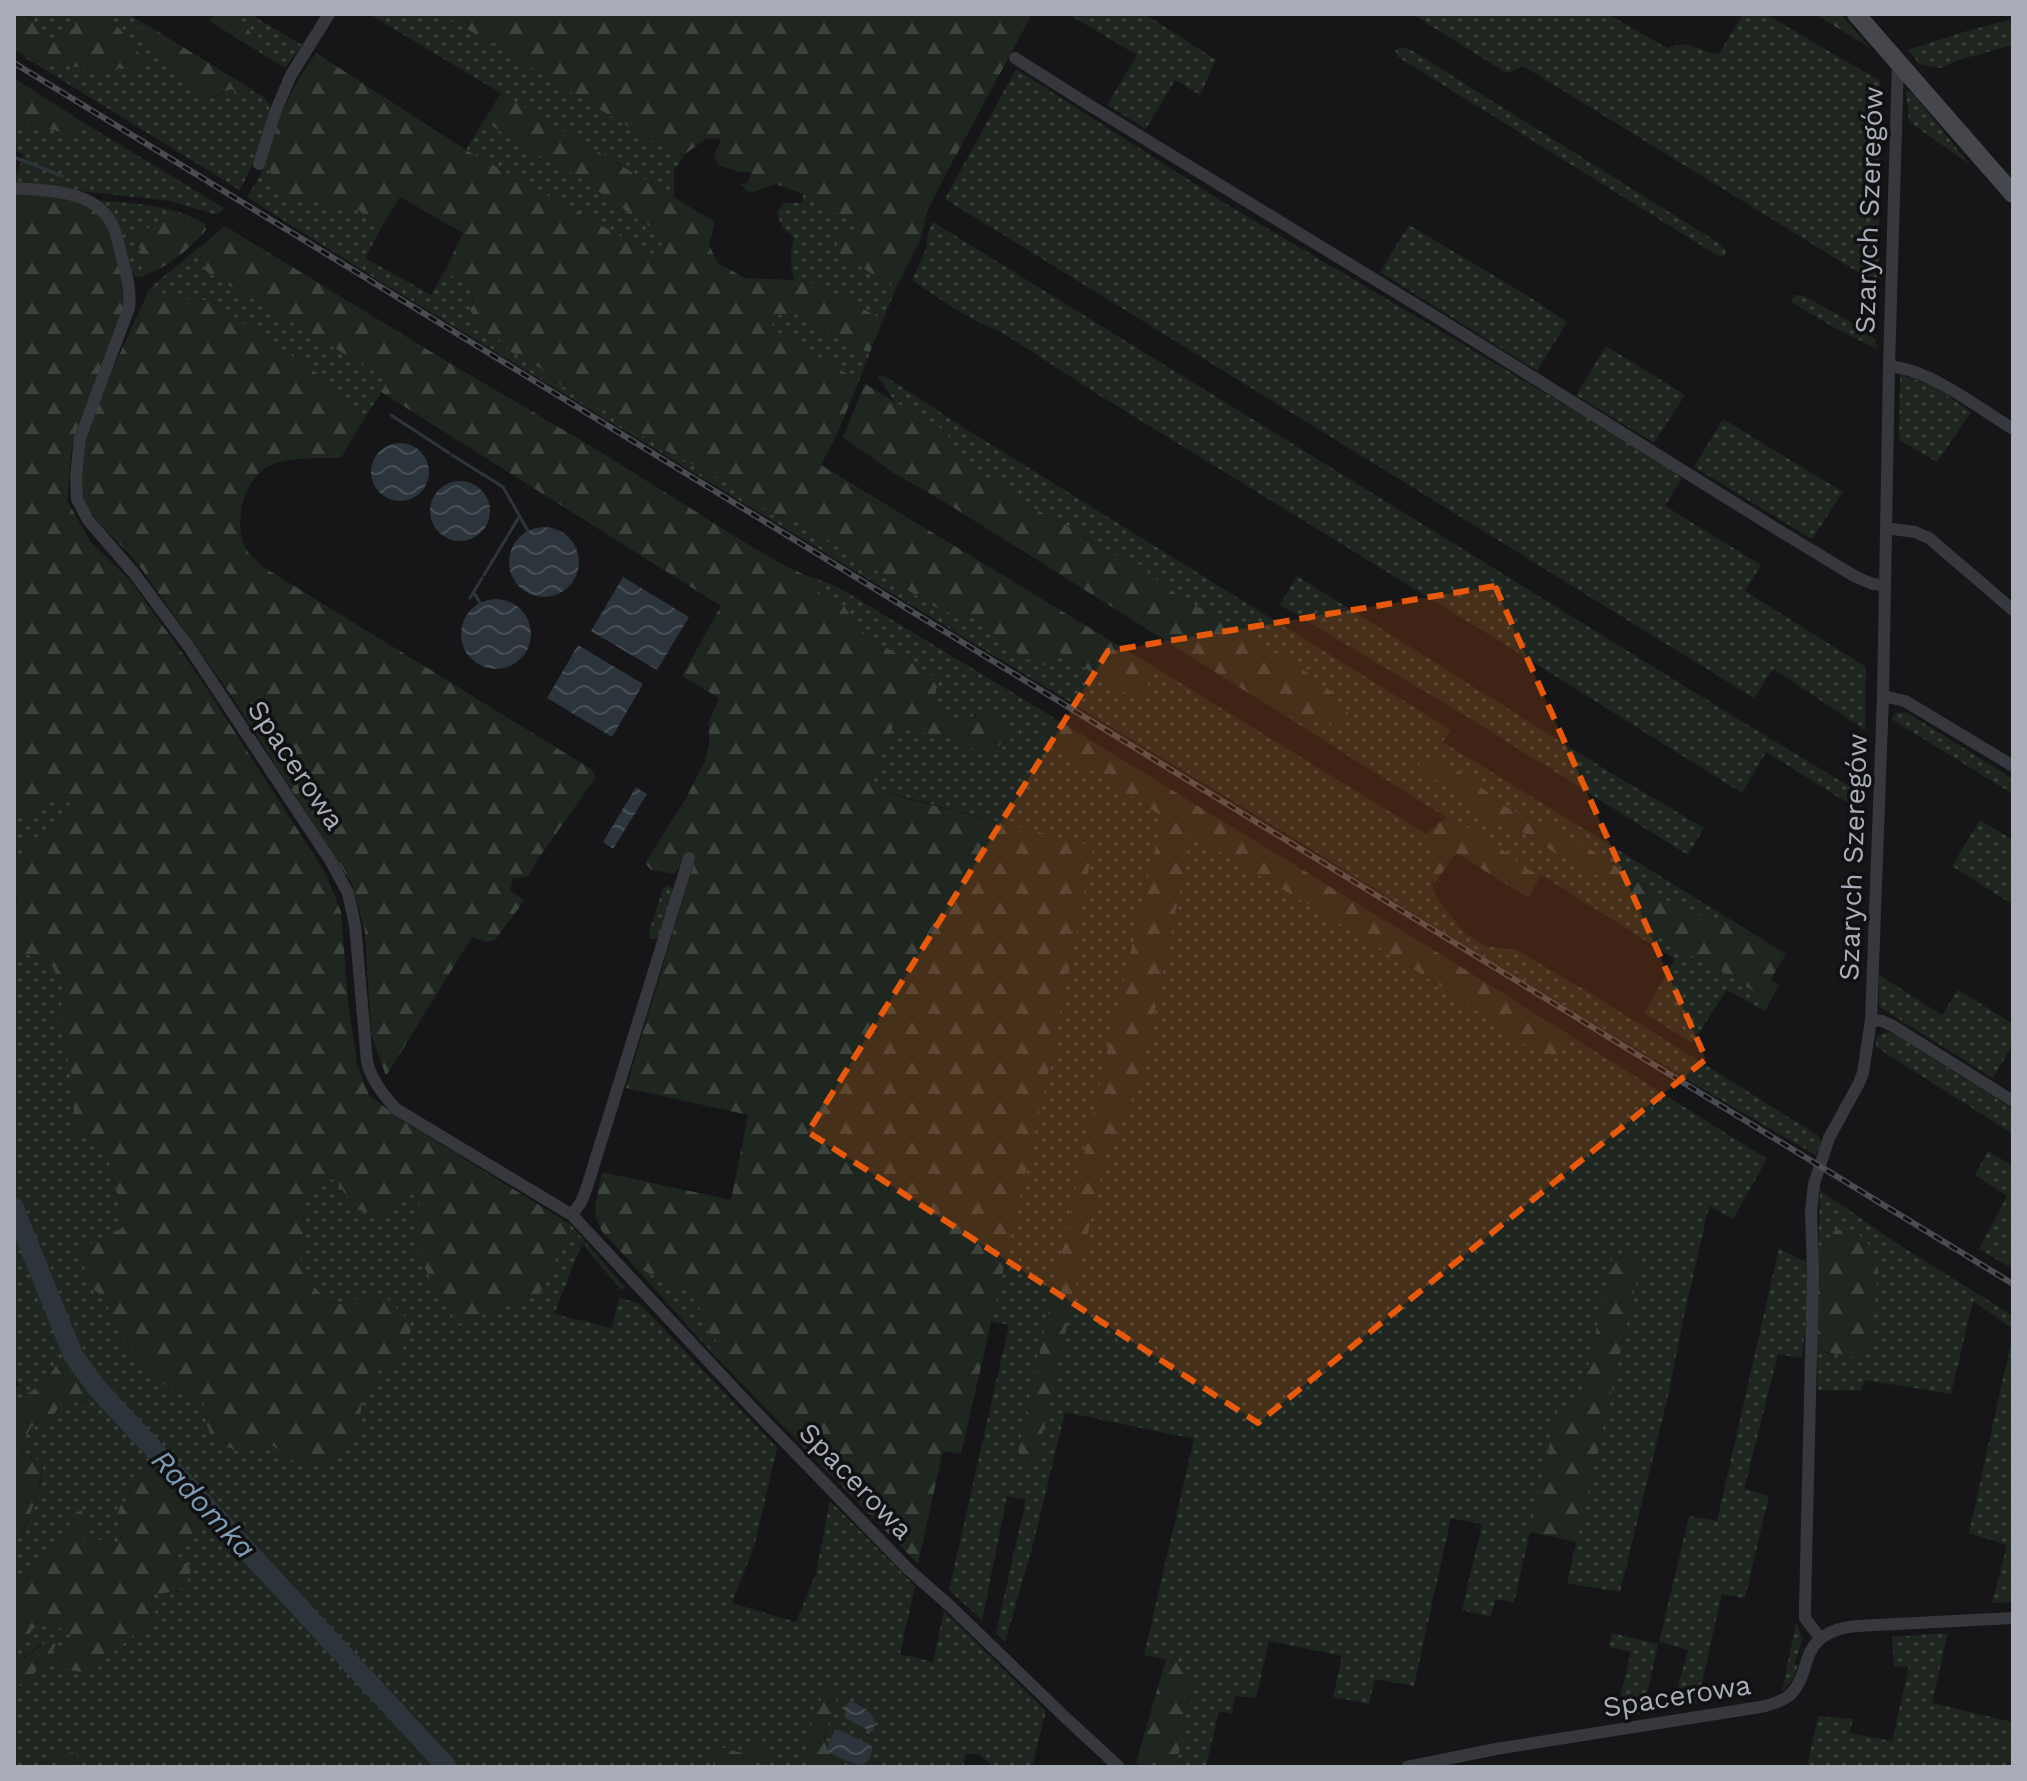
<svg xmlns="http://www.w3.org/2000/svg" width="2027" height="1781" viewBox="0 0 2027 1781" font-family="'Work Sans',sans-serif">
  <defs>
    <pattern id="grass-dots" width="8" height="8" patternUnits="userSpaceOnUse" patternTransform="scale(2)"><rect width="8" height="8" fill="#1e261f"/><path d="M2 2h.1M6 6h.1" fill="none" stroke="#3c433d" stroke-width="1.8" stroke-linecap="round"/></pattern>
    <pattern id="forest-firs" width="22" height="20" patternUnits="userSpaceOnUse" patternTransform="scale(2)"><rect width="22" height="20" fill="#1e261f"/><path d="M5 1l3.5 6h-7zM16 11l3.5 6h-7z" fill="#3c433d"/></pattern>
    <pattern id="water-waves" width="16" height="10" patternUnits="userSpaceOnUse" patternTransform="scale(2)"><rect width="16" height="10" fill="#2c353c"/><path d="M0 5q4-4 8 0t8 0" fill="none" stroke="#485056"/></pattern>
  </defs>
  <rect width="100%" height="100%" fill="#161618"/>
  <g fill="url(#grass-dots)">
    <path d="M26,14h52l-4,14 -8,4 -5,6 -9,1z"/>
    <path d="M128,14l4,2 12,20 62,65 26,-12 6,5 15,-3c6,3 12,6 15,12 8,16 -20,71 -28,87l-222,-137 25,10 34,4 20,5 21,-4 19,3 -2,-24 -28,-32z"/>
    <path d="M234,14h16l52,31 -17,23 -26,-16 4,-8v-5l-11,-5z"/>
    <path d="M369,14h73l240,145 -8,10v28z"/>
    <path d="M1068,14h77l71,46 -16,35 -25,-15 -29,49 -39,-24 30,-50z"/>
    <path d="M1412,14h196l59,34c25,-10 30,4 52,6l24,-40h22l115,67 -1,204 -356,-219 -12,6h-6z"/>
    <path d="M2013,19v26l-55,15 -17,8 -22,-4 -11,-14 59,-19z"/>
    <path d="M1401,47l10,3 309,194 6,6 -2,7 -9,-3 -317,-197 -3,-7z"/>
    <path d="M1016,69l212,136 393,233 61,40 -17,28 96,59 -16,26 121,76 -1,63 -92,-61 -19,29 -809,-499z"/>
    <path d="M1906,90l8,5 55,69 -60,-42z"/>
    <path d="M484,120l42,29 42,21 71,50 23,13v11l-10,11 -186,-105z"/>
    <path d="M25,124c16,4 31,5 46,12l15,-12 138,84 -5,6h-5l-45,-13 -155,-18v-8l4,-2 5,-18 -9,-6v-13z"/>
    <path d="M267,159l5,18 18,20 23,3 18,6 27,4 12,10 14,3 -19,35 66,37 14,-24 24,17 14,44 16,7 11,12 30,17 12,12 36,20 75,49 80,42 26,22 18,10 16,-3 32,25 108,67c6,0 13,0 20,2 20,7 45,29 60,44l36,-6 65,40 10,4 16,-18 1,-13 275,169 6,19 -3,22c4,7 3,11 6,18 2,6 8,12 11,16 20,28 34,41 69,40l80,47 224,140 3,6 -6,13 -78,-45 -245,-147 -203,-127 -909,-554 -134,-85 13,-21z"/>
    <path d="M803,194l61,35 -29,8 6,18 55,33 -13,32 -63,-35 -26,-5c-4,-16 -4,-26 0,-42l-12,-11 -5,-15 7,-9h19z"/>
    <path d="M91,200c37,3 80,4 113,23l-10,-4 -23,-1 -24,11c-4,16 -9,31 -2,46l-3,2 -7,-1 -4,-5 -9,-37z"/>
    <path d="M933,222l805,497 124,75 -1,17 -95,-59 -24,41 -254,-159 -389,-239 -101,-65c-31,-10 -59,-32 -86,-50l13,-28 3,-19z"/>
    <path d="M1409,225l119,71 39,26 -30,49 -157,-99z"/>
    <path d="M207,241l-8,20 190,119 -25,39 -20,-12 -12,-14 4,-7 -126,-86c-25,1 -38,-2 -60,-12z"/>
    <path d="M1795,295l9,1 59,33c8,6 14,10 14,20l-42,-21 -44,-26z"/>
    <path d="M796,314l59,35 15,3 -11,29 -90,-54 10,-12z"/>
    <path d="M1606,346l79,49 -31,48 -78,-48z"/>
    <path d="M1900,374l35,13 36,25 -34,50 -38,-22z"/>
    <path d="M877,375l8,1 73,48 493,306 -8,12 293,181h-13l-16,-6 -23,-5 -72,-49 -106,-56 -28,-22 -26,-16 -26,-11 68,65 28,9 33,21 38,19 95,83 18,6 64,41 -5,9 -38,-21 -35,53 -48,-30 31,-54 -134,-84 -19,-8 -12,-12 -38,-25 -25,-12 -165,-104 53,12 -7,-37 -27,-21 -58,-34 -28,-20 -22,-9 -32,-21 -20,-19 -39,-15 -25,-19 -42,-22 -23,-20 -37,-16 -20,-16 -5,-11 -2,-13 -53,-31z"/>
    <path d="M1723,419l120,73 -31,47 -118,-72z"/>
    <path d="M808,576l28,10 220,133 -18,20 52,30 73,48 -51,212 -93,416 -1,19 58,-186 30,-125 13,-25 22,-51 45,-216 3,-28 205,123 94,62 72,36 11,-18 196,123 -34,60 -24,-13 -24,106 -16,80 -49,200 -53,-9 74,-322 -27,-6 -32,139 -13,16 -12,2 -43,191 -19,-4 -4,18 -29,-7 20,-86 -31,-6 -37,168 -39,-7 -6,25 -36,-7 9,-41 -73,-15 -13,57 -21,-2 -3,18 -13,-3 -13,56h-30l7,-35 1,-19 7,-17 -9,-32 -16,-5 -22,-4 50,-216 -129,-27 -31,129 -29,101 -9,-9 30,-134 -19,-3 -25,124 -33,-30 60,-265 -18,-4 64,-278 38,-196 -218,-58 -2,-9 19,-54 44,9 17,1 16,12c18,-2 36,0 47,-15l-19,-18 -22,-1 -8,8 -8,3 -14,-12 -11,-15 -48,-50 -21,-13 -22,-30 -9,-6 -13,-4z"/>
    <path d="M1297,576l314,197 93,55 -16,27 -227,-142 -181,-108z"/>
    <path d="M1906,712l107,67v15l-122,-75 5,-6z"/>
    <path d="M44,799l28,1c-13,23 -20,33 -46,41l-3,19 -9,15v-57l22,-4z"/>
    <path d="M1980,820l33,20v65l-61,-39z"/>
    <path d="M668,885l6,5 -15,48 -7,1 -2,-1 -1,-6 14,-43z"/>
    <path d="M14,952l21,4 17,10 12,22 -5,31 16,70 -3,45 33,10 20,84 -27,11 -9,46 17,14 6,20 10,20 17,17 19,25 21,12 25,6 2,23 36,31 27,-10 34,25 57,-44 1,-17 17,-37 16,-1 5,-14 -36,-58 -22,8 -9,-2 -17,-15 -14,-18v-18l4,-28 -6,-22 23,-21 13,-2 23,31 45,-19 18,7 -3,18 14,67 14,15 10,26 83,-30 27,-56 4,-14 55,63 -4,3 -39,-46 -28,70 58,14 7,-30 20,5 138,145 -22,96 -23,59 64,19 20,-49 14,-72 85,85 -15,68 33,8 11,-51 102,100 -14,56h-39l-14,-13h-13l-3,13h-83v-3l-11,-4 4,-12 -4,-4 -31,-15 -11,18v4l-3,-10 4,-17 -11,-18 -11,39 4,22h-45l5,-17 -24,4 -27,-7 -8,11 3,9h-633l-5,-13 -31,8 -5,5h-26v-79l20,-15 16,-17 -9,-12 -27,22v-14l19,-23 12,-9 27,14v6l-16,24 39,8 8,-11 41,-35h15l1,-7 -6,-8 -3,-9 4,-8 24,-3 2,-33 -5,-4 3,-10 -23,-83 -8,8 -16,8 -3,20 -9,9 -3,10 6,18c-8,19 -15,6 -28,5 -5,0 -9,1 -14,0l7,-15 -29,16 -15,21 -30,30v-45l12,-20 15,-45 2,-19 -22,-9 3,-14 8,-13 16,-4 14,-19 20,-1 6,-6 -33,-29 -9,15 -32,20v-13l6,-4 -6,-7z"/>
    <path d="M1879,975l63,40 16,-25 55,34v20l-20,34 -112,-70 -2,-4z"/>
    <path d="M1891,1032l122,77v25l-137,-87v-9l8,-5z"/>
    <path d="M1988,1151l25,15v103l-34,-20 28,-53 -32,-21z"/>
    <path d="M1820,1190l76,53 117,73v13l-40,-28 -22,93 -86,-14 -4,11 -43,-1 -1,-40 15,4 26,-120 -22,-5 -18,28z"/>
    <path d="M1779,1248l28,15 -1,55 -4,40 -24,-4 -34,135 25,7 -24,102 -23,-4 -25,110 -25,5 16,-59 -29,-8 30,-126 28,5z"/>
    <path d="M634,1266l52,25 15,18 6,20 14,17 -6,10z"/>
    <path d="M2013,1333v269l-21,1 15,-58 -38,-12z"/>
    <path d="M1796,1623l7,16 -9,25 4,1 -5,14 -11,13z"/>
    <path d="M1612,1633l46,11 -15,69 -28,5 16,-66 -22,-5z"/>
    <path d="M1948,1633l-16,70 81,19v45h-206l11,-51 35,3 -3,14 42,8 17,-74 -15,-1 -2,-29z"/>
  </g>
  <g fill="url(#forest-firs)">
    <path d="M14,14h12l26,25 9,-1 5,-6 8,-4 4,-14h29l28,33 8,15 -6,10 -19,-4 -21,4 -20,-5 -34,-4 -29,-13z"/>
    <path d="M216,14h18l3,2 15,18 11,5v5l-4,8 -50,-31z"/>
    <path d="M442,14h590l-86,160 -19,38 -6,26 -25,50 -55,-33 -7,-18 29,-9 -60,-34 -27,-10 -26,9 -10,-9 8,-1 4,-11h-13l-21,-7 -4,-10 7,-16 -14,-1 -22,16 -3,5z"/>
    <path d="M1815,14h26l29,34z"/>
    <path d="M132,16l121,74v1l-15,3 -6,-5 -9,3 -17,9 -62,-65z"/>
    <path d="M316,53l150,97 186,104 10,-10v-11l-23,-13 -71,-50 -42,-21 -42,-29 17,-27 214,129 -6,23 9,18 27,15 49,2 26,5 63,35 -13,32 -15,-3 -59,-35 -17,1 -9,12 89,54 -22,53 -16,31 330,200 -1,13 -5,14 -11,4 -10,-4 -65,-40 -12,14 -24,-8 -16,-15 -36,-26 -11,-4 -17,-1 -108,-67 -32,-25 -16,3 -19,-11 -25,-21 -80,-42 -75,-49 -36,-20 -12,-12 -30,-17 -11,-12 -16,-7 -13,-22 5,-7 -6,-15 -24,-17 18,-38 -63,-36 -16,26 -13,-3 -13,-10 -27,-4 -18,-6 -23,-3 -18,-20 -5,-18 15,-48 16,-31z"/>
    <path d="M14,78l72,46 -15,12c-15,-7 -30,-8 -46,-12l-11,12z"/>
    <path d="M14,192l54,5 22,10 13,10 9,15 16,68 -27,75 -22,46 -8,31 -4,49 24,41 39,38 70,98 126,196 15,38 7,89 9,63 12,31 31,24 170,105 -4,14 -27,56 -83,31 -10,-27 -14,-15 -13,-28 -1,-39 2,-18 -17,-7 -5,11 -13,13 -27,-5 -24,-31 -12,2 -23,21 6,22 -4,28v18l14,18 17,16h9l22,-7h22l21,20 5,14 -17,38 -16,2 -17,36 -1,17 -11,25 -18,12 -28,7 -34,-25 -27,10 -29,-12 -7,-19 -2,-23 -25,-6 -21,-12 -19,-25 -17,-17 -10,-20 -6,-20 -17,-13 -9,-36 18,-11 27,-12 -20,-83 -33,-9 3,-46 -16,-70 5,-31 -12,-22 -17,-10 -21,-4v-50l3,-3 -3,-24 9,-15 3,-19c26,-8 33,-17 46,-41l-28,-1 -8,15 -22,4z"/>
    <path d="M171,218l23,1 10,4 2,7c-17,19 -36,36 -61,45l-2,-3 -2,-22 -7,-6 2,-9z"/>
    <path d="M225,226l218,133 161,95 140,88 47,27 17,7 13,19 13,4 9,6 22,30 74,44 -5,19 11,15 14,12c11,-4 17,-11 28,-15l10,5 20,18 -2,4 -29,15 -17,-4 -17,-12 -16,-1 -43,-9 -20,54 3,9 32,10 185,47 -38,197 -94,411 -18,-3 -25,113 -203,-208 5,-11 -13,-16 -6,-20 -15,-18 -52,-25 -33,-36 -5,-12 -1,-12 7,-34 129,28 17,-85 -122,-27 68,-225 -7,-8 -12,19 -24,-4 -6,-7 40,-63 20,-39 4,-16v-23l10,-24 -37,-22 39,-70 -340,-214 7,-12 -181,-108 -8,-11 8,-20z"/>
    <path d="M150,288c22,10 35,13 60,12l126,86 -4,7 12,14 20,12 -23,39c-19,0 -51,-1 -68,6 -29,12 -39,54 -29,81 3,9 14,16 21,23l326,201 5,8 -60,85 -8,15 -15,1 -3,12 14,11 -29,39 -9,2 -14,-5 -86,139 -15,-42 -6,-103 -13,-47 -122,-190 -95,-134 -34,-35 -18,-23 -3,-15 4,-47 15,-41z"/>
    <path d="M865,384l83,49 2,13 5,10 20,17 37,16 23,20 42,22 25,19 39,15 20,19 32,21 22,9 28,20 58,34 27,21 23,28 -16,9 -53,-12 -339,-213 -51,-29 -49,-35z"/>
    <path d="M1056,719l397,243 118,74 -11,18 -19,2 -93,-65 -54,-35 -205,-123 -3,28 -45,216 -22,51 -13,25 -70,309 -11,7 -7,-5 1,-19 93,-416 51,-212 -73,-48 -53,-30z"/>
    <path d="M1426,758l26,11 26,16 28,22 44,19 34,19 100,67 23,5 16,6h13l50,31 -15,25 8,6 -9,17 -64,-41 -18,-6 -95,-83 -38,-19 -33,-21 -28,-9 -70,-52 -8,-10z"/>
    <path d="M1447,818l25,12 38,25 12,12 19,8 -13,23 -72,-45 -22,31 -5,-9 3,-22 -6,-19 12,-11z"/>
    <path d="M1836,1229l22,5 13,13 7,24 -6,66 -4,17 -17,3 -34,-7 1,-93z"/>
    <path d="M1613,1255l28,5 -64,282 -47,-10 27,-121 12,-1 13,-16z"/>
    <path d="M68,1357l10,10 12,20c-4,18 -12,15 -28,16l-14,19 -16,4 -8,13 -3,14 22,9c-4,30 -13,59 -29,84v-144l32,-20 9,-15z"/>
    <path d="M156,1461c18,16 47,36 50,62l-7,11 -20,10 -3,10 15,14c-4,25 -14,23 -36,26l-4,7 3,10 6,8 -1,7h-15l-41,35 -7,11c-15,1 -28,-1 -40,-8l16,-24v-5l-26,-15 -13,9 -19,23v-61l30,-30 33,-49 9,-3 2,15 -6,15c4,1 8,-1 13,0 13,2 20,14 28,-5l-6,-18 3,-10 9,-9 3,-20 15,-8z"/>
    <path d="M50,1639l6,6c-10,17 -25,34 -42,43v-22z"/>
    <path d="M1166,1659l16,5 13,16 -11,33 -1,19 -7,35h-35l-5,-4z"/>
    <path d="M833,1690l4,7c-15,45 -26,51 25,69l7,-6 11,4v3h-70l-4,-22 11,-39 9,-15z"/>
    <path d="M761,1738l9,12 -5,17h-51l-3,-9 8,-11 27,7z"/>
    <path d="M62,1751l14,3 5,13h-41z"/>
  </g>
  <g fill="url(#water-waves)">
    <circle cx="400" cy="472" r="29"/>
    <circle cx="460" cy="511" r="30"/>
    <circle cx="544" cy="562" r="35"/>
    <path d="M623,577l66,40 -32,53 -66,-39z"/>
    <circle cx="496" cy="634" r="35"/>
    <path d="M578,645l65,39 -31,53 -65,-39z"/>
    <path d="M636,787l11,7 -34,55 -10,-7z"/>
    <path d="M851,1701c13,6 29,15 21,31l-27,-14v-9l2,-6z"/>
    <path d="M838,1729l31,15 4,4 -4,12 -7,6 -23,-8 -12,-7 2,-11z"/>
  </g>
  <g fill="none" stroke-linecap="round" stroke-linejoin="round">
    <g stroke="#2c353c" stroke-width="3">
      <path d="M14,157l48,19"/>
      <path d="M391,415l58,38"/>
      <path d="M452,455l51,32 25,44"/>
      <path d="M484,575l35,-58"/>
      <path d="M474,593l6,10"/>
      <path d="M470,598l12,-20"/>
    </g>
    <path stroke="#2c353c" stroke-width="20" d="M14,1208l59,147 23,32 351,380"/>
    <g stroke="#37383d" stroke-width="12">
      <path d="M1015,58l71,45 355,217 334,208 81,49 17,7 11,1"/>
      <path d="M259,164l17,-54 15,-35 38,-61"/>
      <path d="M14,188c33,3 77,1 97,34 6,11 8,24 11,36 5,18 9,32 7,50l-49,130 -4,38 1,23 11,21 45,52 56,75 141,213 18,33 7,32 12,137c5,19 16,32 29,47l176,106 181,194 155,160 42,37 118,114 51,47"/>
      <path d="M1889,366c42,4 88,41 124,63"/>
      <path d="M1886,528l29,4 14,6 84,72"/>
      <path d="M1883,696l22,5 108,65"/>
      <path d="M1871,1020l11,1 11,5 120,75"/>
      <path d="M572,1215l9,-13 5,-12 103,-332"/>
      <path d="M1820,1638l-15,-20v-12l8,-335 -2,-59 3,-28 15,-46 30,-55 4,-10 8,-53 12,-324 6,-330 9,-304"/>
      <path d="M1407,1767l89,-18 264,-42c11,-2 21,-5 30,-12 10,-10 13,-22 17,-35 7,-24 27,-32 50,-34l156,-8"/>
    </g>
    <path stroke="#45474d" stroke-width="18" d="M1856,14l157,180"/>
    <defs>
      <path id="rail" d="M14,63l1999,1221"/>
    </defs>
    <use href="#rail" stroke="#4a4c52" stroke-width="6"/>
    <use href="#rail" stroke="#111113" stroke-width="3" stroke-dasharray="9" stroke-linecap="butt"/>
  </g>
  <path fill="#e8590c" fill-opacity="0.2" stroke="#e8590c" stroke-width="6" stroke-dasharray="16 10" stroke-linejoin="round" d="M1495,586l211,473 -448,364 -450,-291 300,-481z"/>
  <g text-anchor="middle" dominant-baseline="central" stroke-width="7" stroke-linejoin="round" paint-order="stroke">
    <g font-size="28" fill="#a8adb8" stroke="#111113">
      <text transform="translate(1869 210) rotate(-88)">Szarych Szeregów</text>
      <text transform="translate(296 765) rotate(56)">Spacerowa</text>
      <text transform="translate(1853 857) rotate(-88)">Szarych Szeregów</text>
      <text transform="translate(856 1481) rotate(46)">Spacerowa</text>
      <text transform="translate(1677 1696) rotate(-9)">Spacerowa</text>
    </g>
    <g font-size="30" font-style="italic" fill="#7f9bb3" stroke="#111113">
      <text transform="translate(204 1504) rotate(47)">Radomka</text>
    </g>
  </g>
  <rect width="2027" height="1781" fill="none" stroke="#a8adb8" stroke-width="32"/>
</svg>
